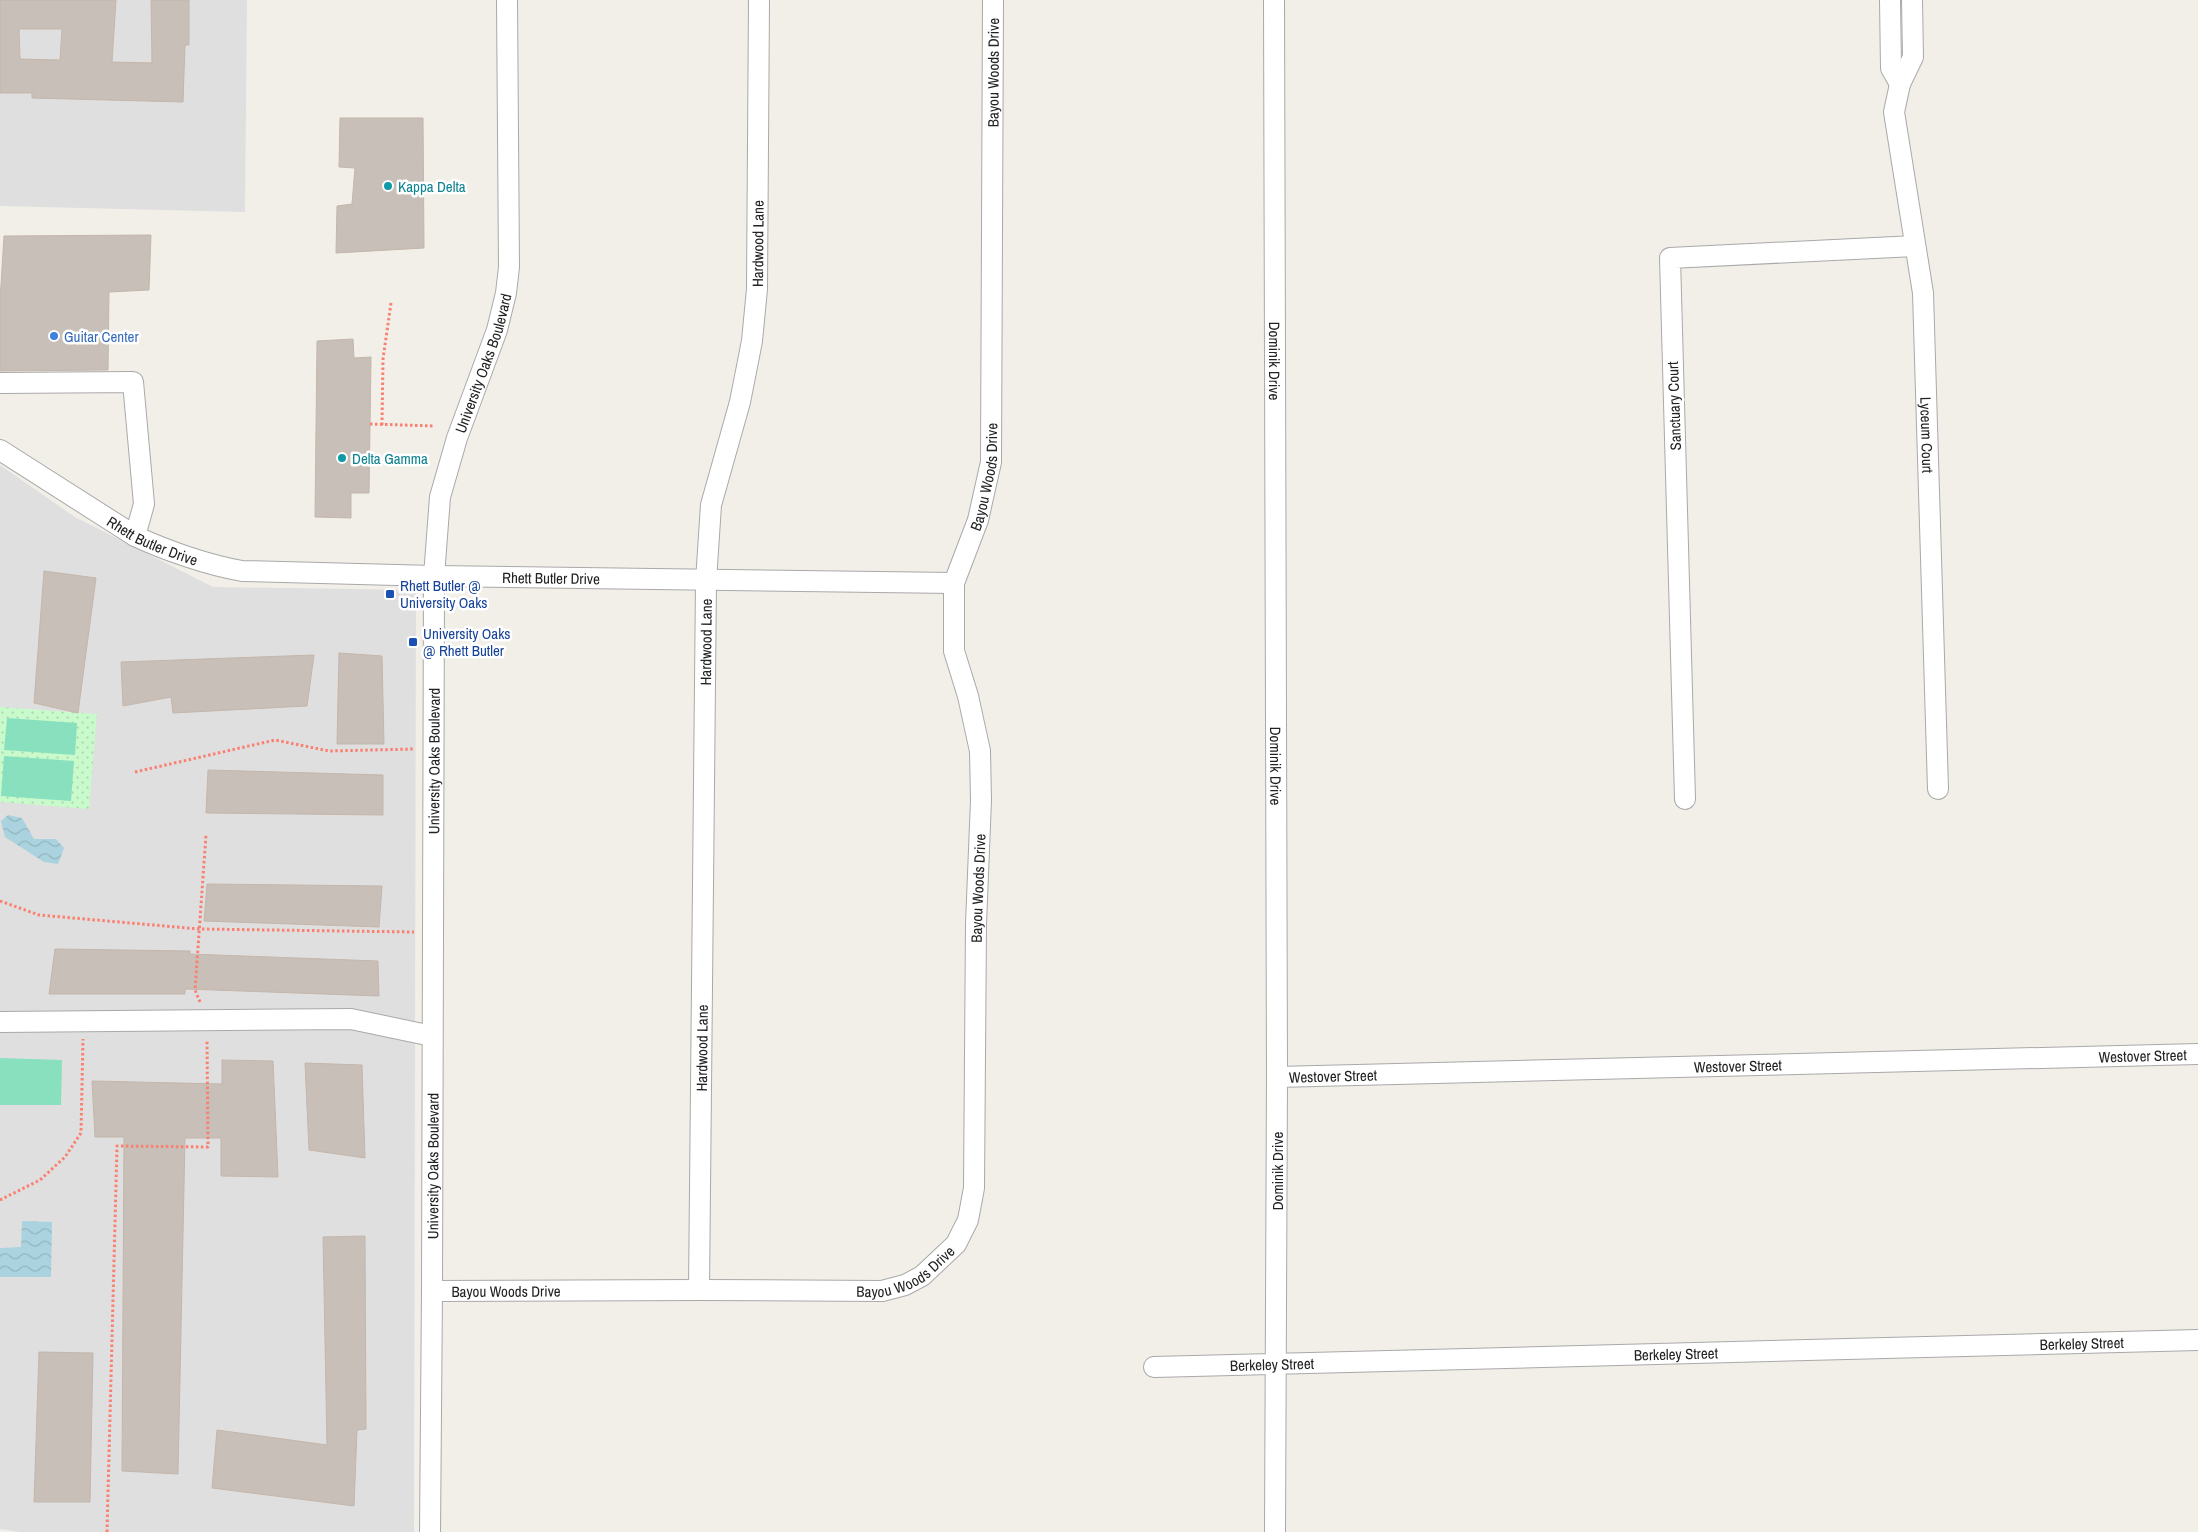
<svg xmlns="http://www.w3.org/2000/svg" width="2198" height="1532" viewBox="0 0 2198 1532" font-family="'Archivo Narrow',sans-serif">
  <defs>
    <pattern id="park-dots" width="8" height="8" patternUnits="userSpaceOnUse" patternTransform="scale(1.25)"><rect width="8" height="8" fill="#c8facc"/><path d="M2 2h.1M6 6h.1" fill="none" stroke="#acd6af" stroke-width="1.8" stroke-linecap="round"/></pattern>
    <pattern id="water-waves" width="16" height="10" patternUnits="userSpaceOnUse" patternTransform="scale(1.25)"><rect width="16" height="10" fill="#aad3df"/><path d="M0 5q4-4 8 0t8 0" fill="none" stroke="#92b5bf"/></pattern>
  </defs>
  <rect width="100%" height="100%" fill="#f2efe9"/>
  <g fill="#e0dfdf">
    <path d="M0,0h247l-2,212 -245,-6z"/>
    <path d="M0,465l75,52 138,70 203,3 -2,942h-394l-20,-3z"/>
  </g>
  <path fill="url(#park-dots)" d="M0,707l97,7 -8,95 -89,-7z"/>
  <g fill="#88e0be">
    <path d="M7,718l70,5 -2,32 -71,-5z"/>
    <path d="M4,756l70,5 -3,40 -70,-5z"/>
    <path d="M0,1058l62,2 -1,45h-61z"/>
  </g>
  <g fill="url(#water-waves)">
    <path d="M8,815l14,3 12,21h22l8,9 -6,16 -14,-2 -39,-25 -4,-16z"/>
    <path d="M22,1221l30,1 -1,55h-51v-29l21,-1z"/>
  </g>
  <g fill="#c7bfb8" stroke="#c4b6ab" fill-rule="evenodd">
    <path d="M0,0h116l-4,62 40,1 -1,-63h38v45h-4l-2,57 -151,-4v-5h-32zM19,29h43l-2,31 -40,-1z"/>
    <path d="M340,118h83l1,130 -88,5 1,-47 15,-2 3,-36 -16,-1z"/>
    <path d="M151,235l-2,55 -40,2 -1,78 -108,1v-70l4,-65z"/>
    <path d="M353,339l1,19 17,-1 -2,136h-18v25l-36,-1 2,-176z"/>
    <path d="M44,571l52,7 -18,135 -44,-10z"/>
    <path d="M339,653l43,3 2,88h-47z"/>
    <path d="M314,655l-7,51 -134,7 -2,-16 -48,9 -2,-44z"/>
    <path d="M208,770l175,5v40l-177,-2z"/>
    <path d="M207,884l175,2 -3,41 -175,-6z"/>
    <path d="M55,949l135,2v3l188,7 1,35 -194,-7v5h-136z"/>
    <path d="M222,1060l51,1 5,116 -57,-1v-38h-36l-7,336 -56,-3 2,-334h-29l-3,-56 130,3z"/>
    <path d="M305,1063l57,2 3,93 -56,-8z"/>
    <path d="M365,1236l1,193 -9,1 -3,76 -142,-18 5,-58 110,15 -4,-208z"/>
    <path d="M39,1352l54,1 -3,149h-56z"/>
  </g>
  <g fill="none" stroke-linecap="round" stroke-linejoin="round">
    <defs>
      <g id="minor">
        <path id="s1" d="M1274,0l3,1077 -2,455"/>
        <path d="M1890,0l1,68 9,16"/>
        <path id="s2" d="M1912,0l1,57 -13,27 -6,28 29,181 15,496"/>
        <path d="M0,383l133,-1 11,122 -9,32"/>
        <path id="s3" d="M0,450l135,86c32,15 73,29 107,35l192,5 520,7"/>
        <path d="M1685,799l-15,-541 245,-12"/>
        <path d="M0,1022l351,-3 81,17"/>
        <path id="s4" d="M1277,1077l921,-23"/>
        <path id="s5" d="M699,1290l7,-709 5,-76 29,-103 12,-61 5,-52 2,-289"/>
        <path id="s6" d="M432,1291l267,-1 183,1 23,-6 17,-9 34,-32 12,-24 6,-32 2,-264 5,-124 -1,-49 -12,-55 -14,-45v-68l24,-63 13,-58 2,-462"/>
        <path id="s7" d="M1154,1367l1044,-27"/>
        <path id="s8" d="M430,1532l2,-241 2,-715 6,-79 17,-59 40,-108 9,-37 3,-26 -2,-267"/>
      </g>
    </defs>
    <use href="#minor" stroke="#a9a9a9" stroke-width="22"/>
    <g stroke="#fa8072" stroke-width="3" stroke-dasharray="2.5 2.5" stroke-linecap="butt">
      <path d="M370,424l65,2"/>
      <path d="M382,425l1,-66 8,-56"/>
      <path d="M135,772l140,-32 54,11 86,-2"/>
      <path d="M0,901l39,14 160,14 215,3"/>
      <path d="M200,1002l-5,-12 11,-155"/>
      <path d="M0,1200l40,-20 25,-23 16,-24 2,-94"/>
      <path d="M107,1532l10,-386 91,1 -1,-107"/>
    </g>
    <use href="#minor" stroke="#fff" stroke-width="20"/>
  </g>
  <g fill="#0f9aa8" stroke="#fff" stroke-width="2">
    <circle cx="388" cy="186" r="5"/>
    <circle cx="342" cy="458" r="5"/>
  </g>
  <circle fill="#3f7fe0" stroke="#fff" stroke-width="2" cx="54" cy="336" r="5"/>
  <g fill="#1a4fb4" stroke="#fff" stroke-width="2">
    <rect x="385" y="589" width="10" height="10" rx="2.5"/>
    <rect x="408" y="637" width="10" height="10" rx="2.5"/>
  </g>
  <g text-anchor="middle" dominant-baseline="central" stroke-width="5" stroke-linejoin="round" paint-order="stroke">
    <g font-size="15" fill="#222" stroke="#fff">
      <text stroke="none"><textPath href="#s6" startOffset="1724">Bayou Woods Drive</textPath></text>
      <text stroke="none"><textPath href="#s5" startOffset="1052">Hardwood Lane</textPath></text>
      <text stroke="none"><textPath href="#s1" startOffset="361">Dominik Drive</textPath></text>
      <text stroke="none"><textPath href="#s8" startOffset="1176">University Oaks Boulevard</textPath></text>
      <text transform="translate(1674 406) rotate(-92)">Sanctuary Court</text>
      <text stroke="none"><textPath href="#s2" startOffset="441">Lyceum Court</textPath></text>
      <text stroke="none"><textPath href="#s6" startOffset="1319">Bayou Woods Drive</textPath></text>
      <text stroke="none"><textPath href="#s3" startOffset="178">Rhett Butler Drive</textPath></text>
      <text stroke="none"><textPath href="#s3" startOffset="582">Rhett Butler Drive</textPath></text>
      <text stroke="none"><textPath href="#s5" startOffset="648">Hardwood Lane</textPath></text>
      <text stroke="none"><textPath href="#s8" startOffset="771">University Oaks Boulevard</textPath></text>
      <text stroke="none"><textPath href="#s1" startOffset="766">Dominik Drive</textPath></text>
      <text stroke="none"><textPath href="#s6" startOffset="899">Bayou Woods Drive</textPath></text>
      <text stroke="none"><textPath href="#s5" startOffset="242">Hardwood Lane</textPath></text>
      <text stroke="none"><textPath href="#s4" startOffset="866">Westover Street</textPath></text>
      <text stroke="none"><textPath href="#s4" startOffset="461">Westover Street</textPath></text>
      <text stroke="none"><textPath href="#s4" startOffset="56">Westover Street</textPath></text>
      <text stroke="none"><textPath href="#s8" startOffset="366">University Oaks Boulevard</textPath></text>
      <text transform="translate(1277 1171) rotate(-90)">Dominik Drive</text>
      <text stroke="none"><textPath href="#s6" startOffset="479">Bayou Woods Drive</textPath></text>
      <text stroke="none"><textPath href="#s6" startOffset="74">Bayou Woods Drive</textPath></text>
      <text stroke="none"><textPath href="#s7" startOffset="928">Berkeley Street</textPath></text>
      <text stroke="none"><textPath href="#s7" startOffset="522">Berkeley Street</textPath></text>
      <text stroke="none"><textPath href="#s7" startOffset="118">Berkeley Street</textPath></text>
    </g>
    <g font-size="15" fill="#0d838f" stroke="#fff" text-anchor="start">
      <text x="398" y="186">Kappa Delta</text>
      <text x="352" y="458">Delta Gamma</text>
    </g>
    <g font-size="15" fill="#366cbe" stroke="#fff" text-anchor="start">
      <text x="64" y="336">Guitar Center</text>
    </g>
    <g font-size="15" fill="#164399" stroke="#fff" text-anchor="start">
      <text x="400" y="585">Rhett Butler @<tspan x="400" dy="17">University Oaks</tspan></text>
      <text x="423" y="633">University Oaks<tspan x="423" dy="17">@ Rhett Butler</tspan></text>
    </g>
  </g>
</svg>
